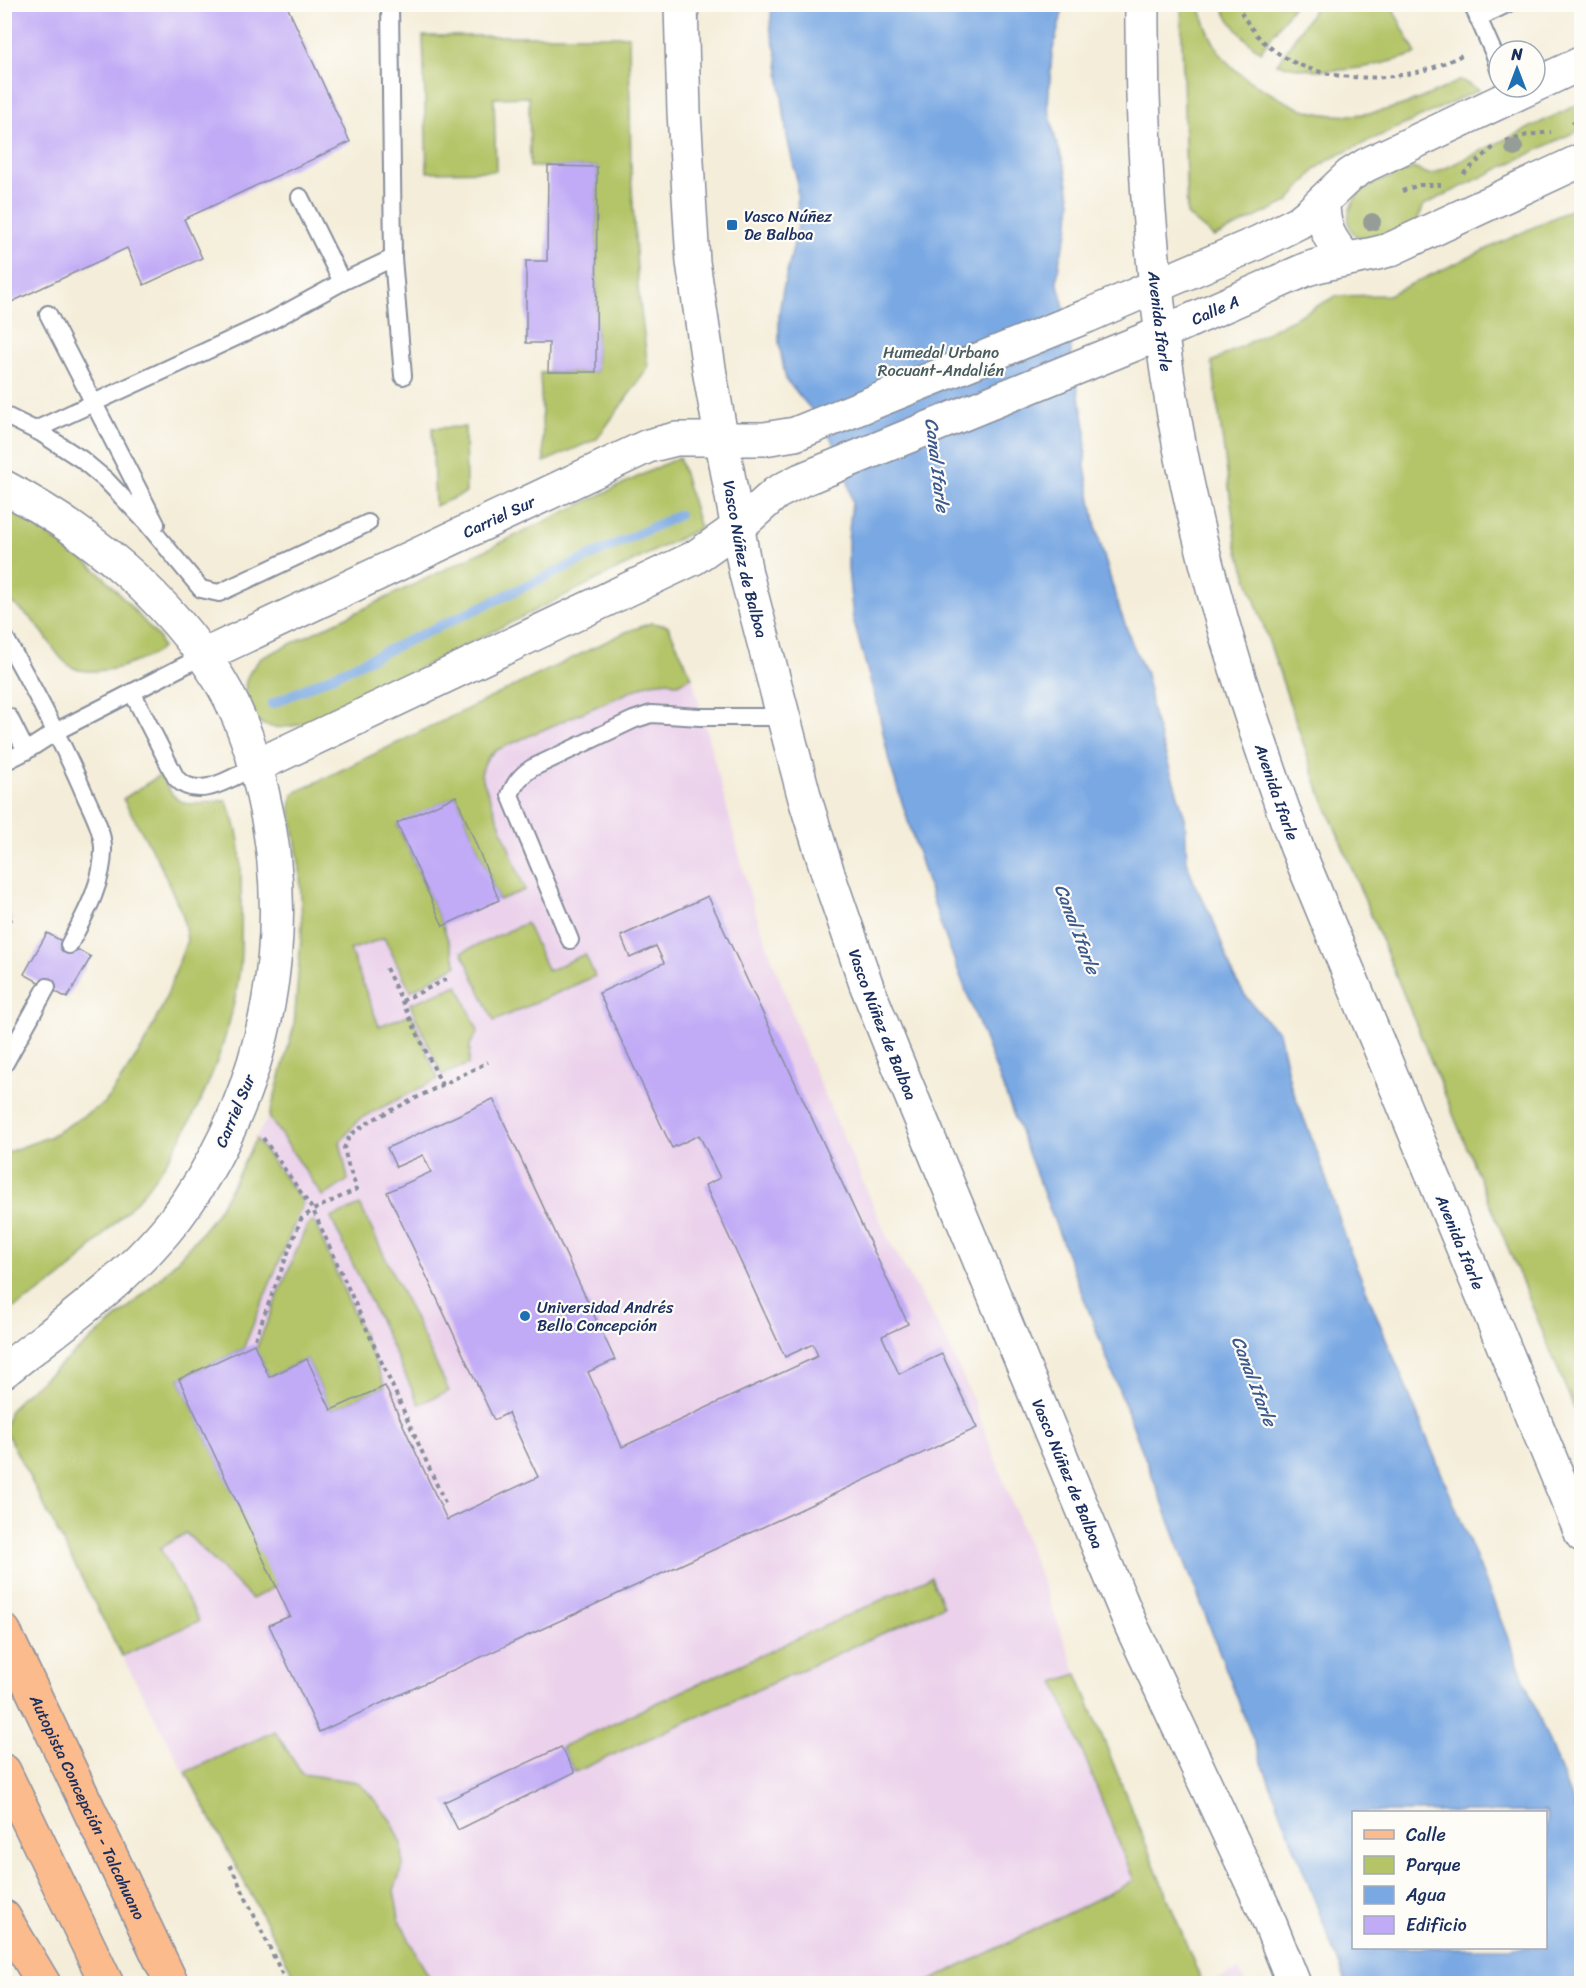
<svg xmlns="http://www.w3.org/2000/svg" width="1586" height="1988" viewBox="0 0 1586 1988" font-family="Sriracha,sans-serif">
  <rect width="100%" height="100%" fill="#fdfcf7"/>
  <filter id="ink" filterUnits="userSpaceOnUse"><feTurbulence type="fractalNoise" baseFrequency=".0167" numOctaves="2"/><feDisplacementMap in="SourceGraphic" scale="12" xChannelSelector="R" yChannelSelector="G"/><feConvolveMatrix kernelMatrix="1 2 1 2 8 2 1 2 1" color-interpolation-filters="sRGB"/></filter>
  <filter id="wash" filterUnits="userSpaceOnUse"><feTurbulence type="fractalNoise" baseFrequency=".008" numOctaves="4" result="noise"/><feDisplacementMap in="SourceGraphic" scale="24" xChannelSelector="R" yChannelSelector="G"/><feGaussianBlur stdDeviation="1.35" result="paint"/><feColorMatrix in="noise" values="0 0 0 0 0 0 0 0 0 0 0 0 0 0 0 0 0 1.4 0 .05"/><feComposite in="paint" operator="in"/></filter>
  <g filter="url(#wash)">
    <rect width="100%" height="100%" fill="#f4edd9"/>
    <g fill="#ebd1eb">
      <path d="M651,623l17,3 24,51 61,229 56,153 80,182 57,98 27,61 104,274 125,309h-904l-176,-327 -117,-226 4,-18 12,-15 124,-103 22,-23 43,-50 32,-55 17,-34 10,-15 25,-91 8,-100 -2,-56 -10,-64 4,-13 332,-161z"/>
      <path d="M1239,1970l6,13h-35z"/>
    </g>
    <g fill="#b4c467" stroke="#687a62" stroke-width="1.5">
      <path d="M1222,4h72v1l-34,47c-17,-14 -29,-27 -39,-46z"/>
      <path d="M1181,5h18c13,45 29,66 71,88 11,6 22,13 33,16 53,18 111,-5 158,-29l18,10 -149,69 -14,10 -28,33 -74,35 -27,-22z"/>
      <path d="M1317,5h74l25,49c-49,16 -88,22 -139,10z"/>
      <path d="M423,36h206l2,136 7,115 10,81 -51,71 -53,23 -4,-89 56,-1 1,-205h-67l-1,-70 -35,1 2,73 -69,1z"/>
      <path d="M1581,103v26l-157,76 -7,16c-12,5 -40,20 -52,18 -25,-4 -18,-37 -3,-48 13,-10 36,-16 51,-23l18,7z"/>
      <path d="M1581,205v1220l-264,-641 -80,-237 -25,-185 124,-66 52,-1z"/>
      <path d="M465,427l1,66 -31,13 -3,-78z"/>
      <path d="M679,457l21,71 -382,191c-16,5 -39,13 -56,5 -5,-3 -9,-10 -11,-15 -10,-23 -7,-33 10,-51z"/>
      <path d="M5,508l71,45 29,25 54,60 3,10c-10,9 -24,13 -38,18 -12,4 -38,8 -50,2 -13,-6 -21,-21 -28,-31 -10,-15 -26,-30 -41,-38z"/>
      <path d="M651,623l17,3 24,51 -14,7 -10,-3 -18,2 -151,66c-12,6 -15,13 -18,26l44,115 -26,10 -43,-104 -59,28 46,102 14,39 -46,26 -27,-53 -34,12 29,76 32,-12 27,65 -79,40 -19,23 8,38 -25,17 -54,-80 25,-91 8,-100 -2,-56 -10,-64 4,-13 332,-161z"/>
      <path d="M160,775c6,7 8,16 14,21 16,16 33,3 52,5 17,33 15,62 15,98 0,22 1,45 -1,68 -10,82 -48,167 -101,231 -12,14 -26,26 -38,39 -11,11 -20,23 -32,33 -16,14 -45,34 -64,42v-159l44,-16 56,-34 37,-55 22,-45 23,-63 -4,-24 -24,-54 -36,-63z"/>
      <path d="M526,923l22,48 37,-17 10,22 -101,45 -32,-69z"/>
      <path d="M458,985l20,46 -8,14 -1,19 -27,11 -32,-71z"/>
      <path d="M256,1139l47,64 -60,146 -64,30 98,207 -25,13 -66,-66 -26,15 39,73 -77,35 -117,-226 4,-18 12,-15c66,-54 135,-106 188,-174 18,-23 33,-58 47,-84z"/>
      <path d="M360,1205l89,186 -30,13 -88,-186z"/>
      <path d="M314,1221l71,165 -54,24 -24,-51 -38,18 -13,-28 51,-124z"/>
      <path d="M931,1577l12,29 -368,166 -14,-25z"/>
      <path d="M1077,1674l125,309h-276l208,-102 -79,-199z"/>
      <path d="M275,1731l27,43 55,8 12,11 23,29 10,22 1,23 -9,23 5,28 18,38 16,27h-135l-112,-211z"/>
    </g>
    <path fill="#79a8e3" stroke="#4a6ca0" stroke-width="1.5" fill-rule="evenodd" d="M772,5h292l-12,48 -4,52 7,33 10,29 6,35 -3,30 -8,25 -3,23 14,55v20l15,76 -1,36 12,65 22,76 13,35 15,33 5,35 33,107 2,45 8,22 17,32 21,58 11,19 19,23 16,15 11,51 29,74 31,94 125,304 106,268v160l-234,1 -1,-2 -406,-1059 -51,-162 -11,-53 -25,-89 -5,-50v-29l4,-38 -5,-26 -10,-27 -15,-27 -36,-42 -3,-15 -4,-22v-30l4,-24 15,-62 -1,-47 -10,-43 -10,-81 -7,-28zM1354,1812h192v136h-192z"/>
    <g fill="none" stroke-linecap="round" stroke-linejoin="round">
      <path stroke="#79a8e3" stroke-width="10" d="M272,704l407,-189"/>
    </g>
    <g id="blocks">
      <g fill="#c1abf6">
        <path d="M5,4h281l64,138 -166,77 18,39 -58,27 -17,-37 -122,57z"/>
        <path d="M548,166l49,1 -1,205h-48l1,-29h-23v-82h21z"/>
        <path d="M456,796l43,104 -56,26 -46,-103z"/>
        <path d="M708,896l200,428 -26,12 17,38 43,-20 35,74 -658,304 -50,-107 21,-9 -111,-237 75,-35 15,33 38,-18 24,51 54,-24 62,134 91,-43 -30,-64 -14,7 -107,-228 44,-20 -8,-17 -27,12 -9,-19 106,-49 122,261 -27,12 34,75 196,-91 -5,-12 -28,13 -80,-172 15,-7 -21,-43 -27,13 -73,-155 65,-30 -8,-17 -26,12 -9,-22z"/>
        <path d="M4,905l8,15 -8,4z"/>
        <path d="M47,933l44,24 -24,41 -43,-24z"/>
        <path d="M561,1747l14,25 -117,58 -14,-28z"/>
      </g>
    </g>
  </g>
  <g filter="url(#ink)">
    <use href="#blocks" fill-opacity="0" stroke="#888e9c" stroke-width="1.5"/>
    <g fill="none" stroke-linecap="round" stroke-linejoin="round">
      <defs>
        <g id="service">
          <path d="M390,4l3,254"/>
          <path d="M1472,4l23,52 4,14"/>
          <path d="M1478,18l29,-14"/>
          <path d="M300,197l42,85"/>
          <path d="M48,314l108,210"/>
          <path d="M4,415l37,18 40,26 25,21 38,40 57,69 18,4 149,-70"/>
          <path d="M35,430l234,-108 73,-40 51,-24 10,118"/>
          <path d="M4,636c30,53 57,103 81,159 7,16 17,34 18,52 1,35 -18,68 -34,98"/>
          <path d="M132,692l44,86c22,24 56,-1 80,-12"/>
          <path d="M9,717l17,34"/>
          <path d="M4,762l22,-11 31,-20 146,-75"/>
          <path d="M570,940l-60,-145c5,-12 10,-19 22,-27l101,-48 18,-6 49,3h83"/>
          <path d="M4,1065l43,-78"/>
        </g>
        <g id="minor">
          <path d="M1535,85l47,-22"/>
          <path d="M1323,201c0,27 6,39 24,58"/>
          <path d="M1156,286l101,-43 42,-21 11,-9 40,-38 16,-10 165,-78"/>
          <path id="s1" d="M1162,333l145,-64c27,-9 55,-11 82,-19l193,-90"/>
        </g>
        <g id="tertiary">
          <path id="s2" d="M681,4l3,108 9,150 17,113 36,199 59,225 25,81 36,104 27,68 238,573 134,286 29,73"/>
          <path id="s3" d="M1142,4c-1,139 9,280 33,417 26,146 71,288 122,427l285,687"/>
          <path d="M4,487c85,45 163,109 215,192 21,34 34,73 43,112 34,140 7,289 -73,409 -47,70 -120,119 -185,171"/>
          <path id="s4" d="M203,656l445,-210 28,-7h88l31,-5 292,-118 69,-30"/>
          <path d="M256,766l438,-208 43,-30 39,-35 25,-13 361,-147"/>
        </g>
        <g id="primary">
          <path id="s5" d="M4,1631l168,353"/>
          <path d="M4,1771l103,213"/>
          <path d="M4,1917l40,67"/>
        </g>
      </defs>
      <use href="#service" stroke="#888e9c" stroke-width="20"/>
      <use href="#minor" stroke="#888e9c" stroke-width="36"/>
      <use href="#tertiary" stroke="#888e9c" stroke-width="36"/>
      <use href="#primary" stroke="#888e9c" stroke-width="36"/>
      <g stroke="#888e9c" stroke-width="4" stroke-dasharray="4.5 4.5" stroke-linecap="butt">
        <path d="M1237,4c33,73 119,84 188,66 14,-4 27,-10 39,-16"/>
        <path d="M1572,124l10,-6"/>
        <path d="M1506,142l21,-7 24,-3"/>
        <path d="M1463,174l31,-27"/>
        <path d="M1402,191l17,-6h22"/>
        <path d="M386,968l56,117"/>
        <path d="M402,1001l45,-22"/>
        <path d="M263,1138l50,72 133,295"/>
        <path d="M255,1339l46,-120 12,-9 44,-21 -9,-24 -4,-17 6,-13 22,-15 116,-58"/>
        <path d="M230,1865l57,119"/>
      </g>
      <use href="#service" stroke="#fff" stroke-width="16"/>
      <use href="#minor" stroke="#fff" stroke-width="33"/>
      <use href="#tertiary" stroke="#fff" stroke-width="33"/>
      <use href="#primary" stroke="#fbbb8d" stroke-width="33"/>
    </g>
    <g fill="#969d97">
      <circle cx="1514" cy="148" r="9"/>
      <circle cx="1372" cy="222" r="9"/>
    </g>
  </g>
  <g fill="#1f6fb2" stroke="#fdfcf7" stroke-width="2">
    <rect x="726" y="219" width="12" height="12" rx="3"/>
    <circle cx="525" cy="1316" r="6"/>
  </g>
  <g text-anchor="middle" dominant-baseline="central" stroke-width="4.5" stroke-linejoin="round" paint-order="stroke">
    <g font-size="16" fill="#1b2f5e" stroke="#fdfcf7" text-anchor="start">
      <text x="744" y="216">Vasco Núñez<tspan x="744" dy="18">De Balboa</tspan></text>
      <text x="537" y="1307">Universidad Andrés<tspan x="537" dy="18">Bello Concepción</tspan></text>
    </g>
    <g font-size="16" fill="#1b2f5e" stroke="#fdfcf7">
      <text stroke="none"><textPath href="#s1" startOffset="58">Calle A</textPath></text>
      <text stroke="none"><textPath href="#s3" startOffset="318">Avenida Ifarle</textPath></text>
      <text stroke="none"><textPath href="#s4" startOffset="327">Carriel Sur</textPath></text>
      <text stroke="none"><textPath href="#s2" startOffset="560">Vasco Núñez de Balboa</textPath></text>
      <text stroke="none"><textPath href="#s3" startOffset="804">Avenida Ifarle</textPath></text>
      <text stroke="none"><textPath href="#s2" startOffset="1046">Vasco Núñez de Balboa</textPath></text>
      <text transform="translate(235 1111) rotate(-67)">Carriel Sur</text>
      <text stroke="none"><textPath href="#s3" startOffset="1290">Avenida Ifarle</textPath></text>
      <text stroke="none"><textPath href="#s2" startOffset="1532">Vasco Núñez de Balboa</textPath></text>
      <text stroke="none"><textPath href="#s5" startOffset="195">Autopista Concepción - Talcahuano</textPath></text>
    </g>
    <g font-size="16" fill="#495c61" stroke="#fdfcf7">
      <text x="941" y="352">Humedal Urbano<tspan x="941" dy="18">Rocuant-Andalién</tspan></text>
    </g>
    <g font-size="18" font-style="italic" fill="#3c598d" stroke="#fdfcf7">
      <text transform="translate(937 465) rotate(83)">Canal Ifarle</text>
      <text transform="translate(1077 929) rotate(69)">Canal Ifarle</text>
      <text transform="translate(1254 1381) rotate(69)">Canal Ifarle</text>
    </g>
  </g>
  <rect width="1586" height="1988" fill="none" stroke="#fdfcf7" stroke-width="24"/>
  <rect x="1352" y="1811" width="195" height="138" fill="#fdfcf7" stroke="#a3aaba" stroke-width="1.5"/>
  <rect x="1364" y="1830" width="30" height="9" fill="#fbbb8d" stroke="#a3aaba" stroke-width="1.5"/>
  <text x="1406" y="1841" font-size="18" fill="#1b2f5e">Calle</text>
  <rect x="1364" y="1856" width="30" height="18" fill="#b4c467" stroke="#a3aaba" stroke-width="1.5"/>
  <text x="1406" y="1871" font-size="18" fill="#1b2f5e">Parque</text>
  <rect x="1364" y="1886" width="30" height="18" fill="#79a8e3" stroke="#a3aaba" stroke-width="1.5"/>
  <text x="1406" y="1901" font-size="18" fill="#1b2f5e">Agua</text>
  <rect x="1364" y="1916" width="30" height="18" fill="#c1abf6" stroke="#a3aaba" stroke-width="1.5"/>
  <text x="1406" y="1931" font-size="18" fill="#1b2f5e">Edificio</text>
  <g transform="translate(1517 69)"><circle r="28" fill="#fdfcf7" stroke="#a3aaba" stroke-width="1.5"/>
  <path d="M0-4.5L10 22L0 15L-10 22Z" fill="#1f6fb2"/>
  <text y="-9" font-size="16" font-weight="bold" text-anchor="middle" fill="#1b2f5e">N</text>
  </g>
</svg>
